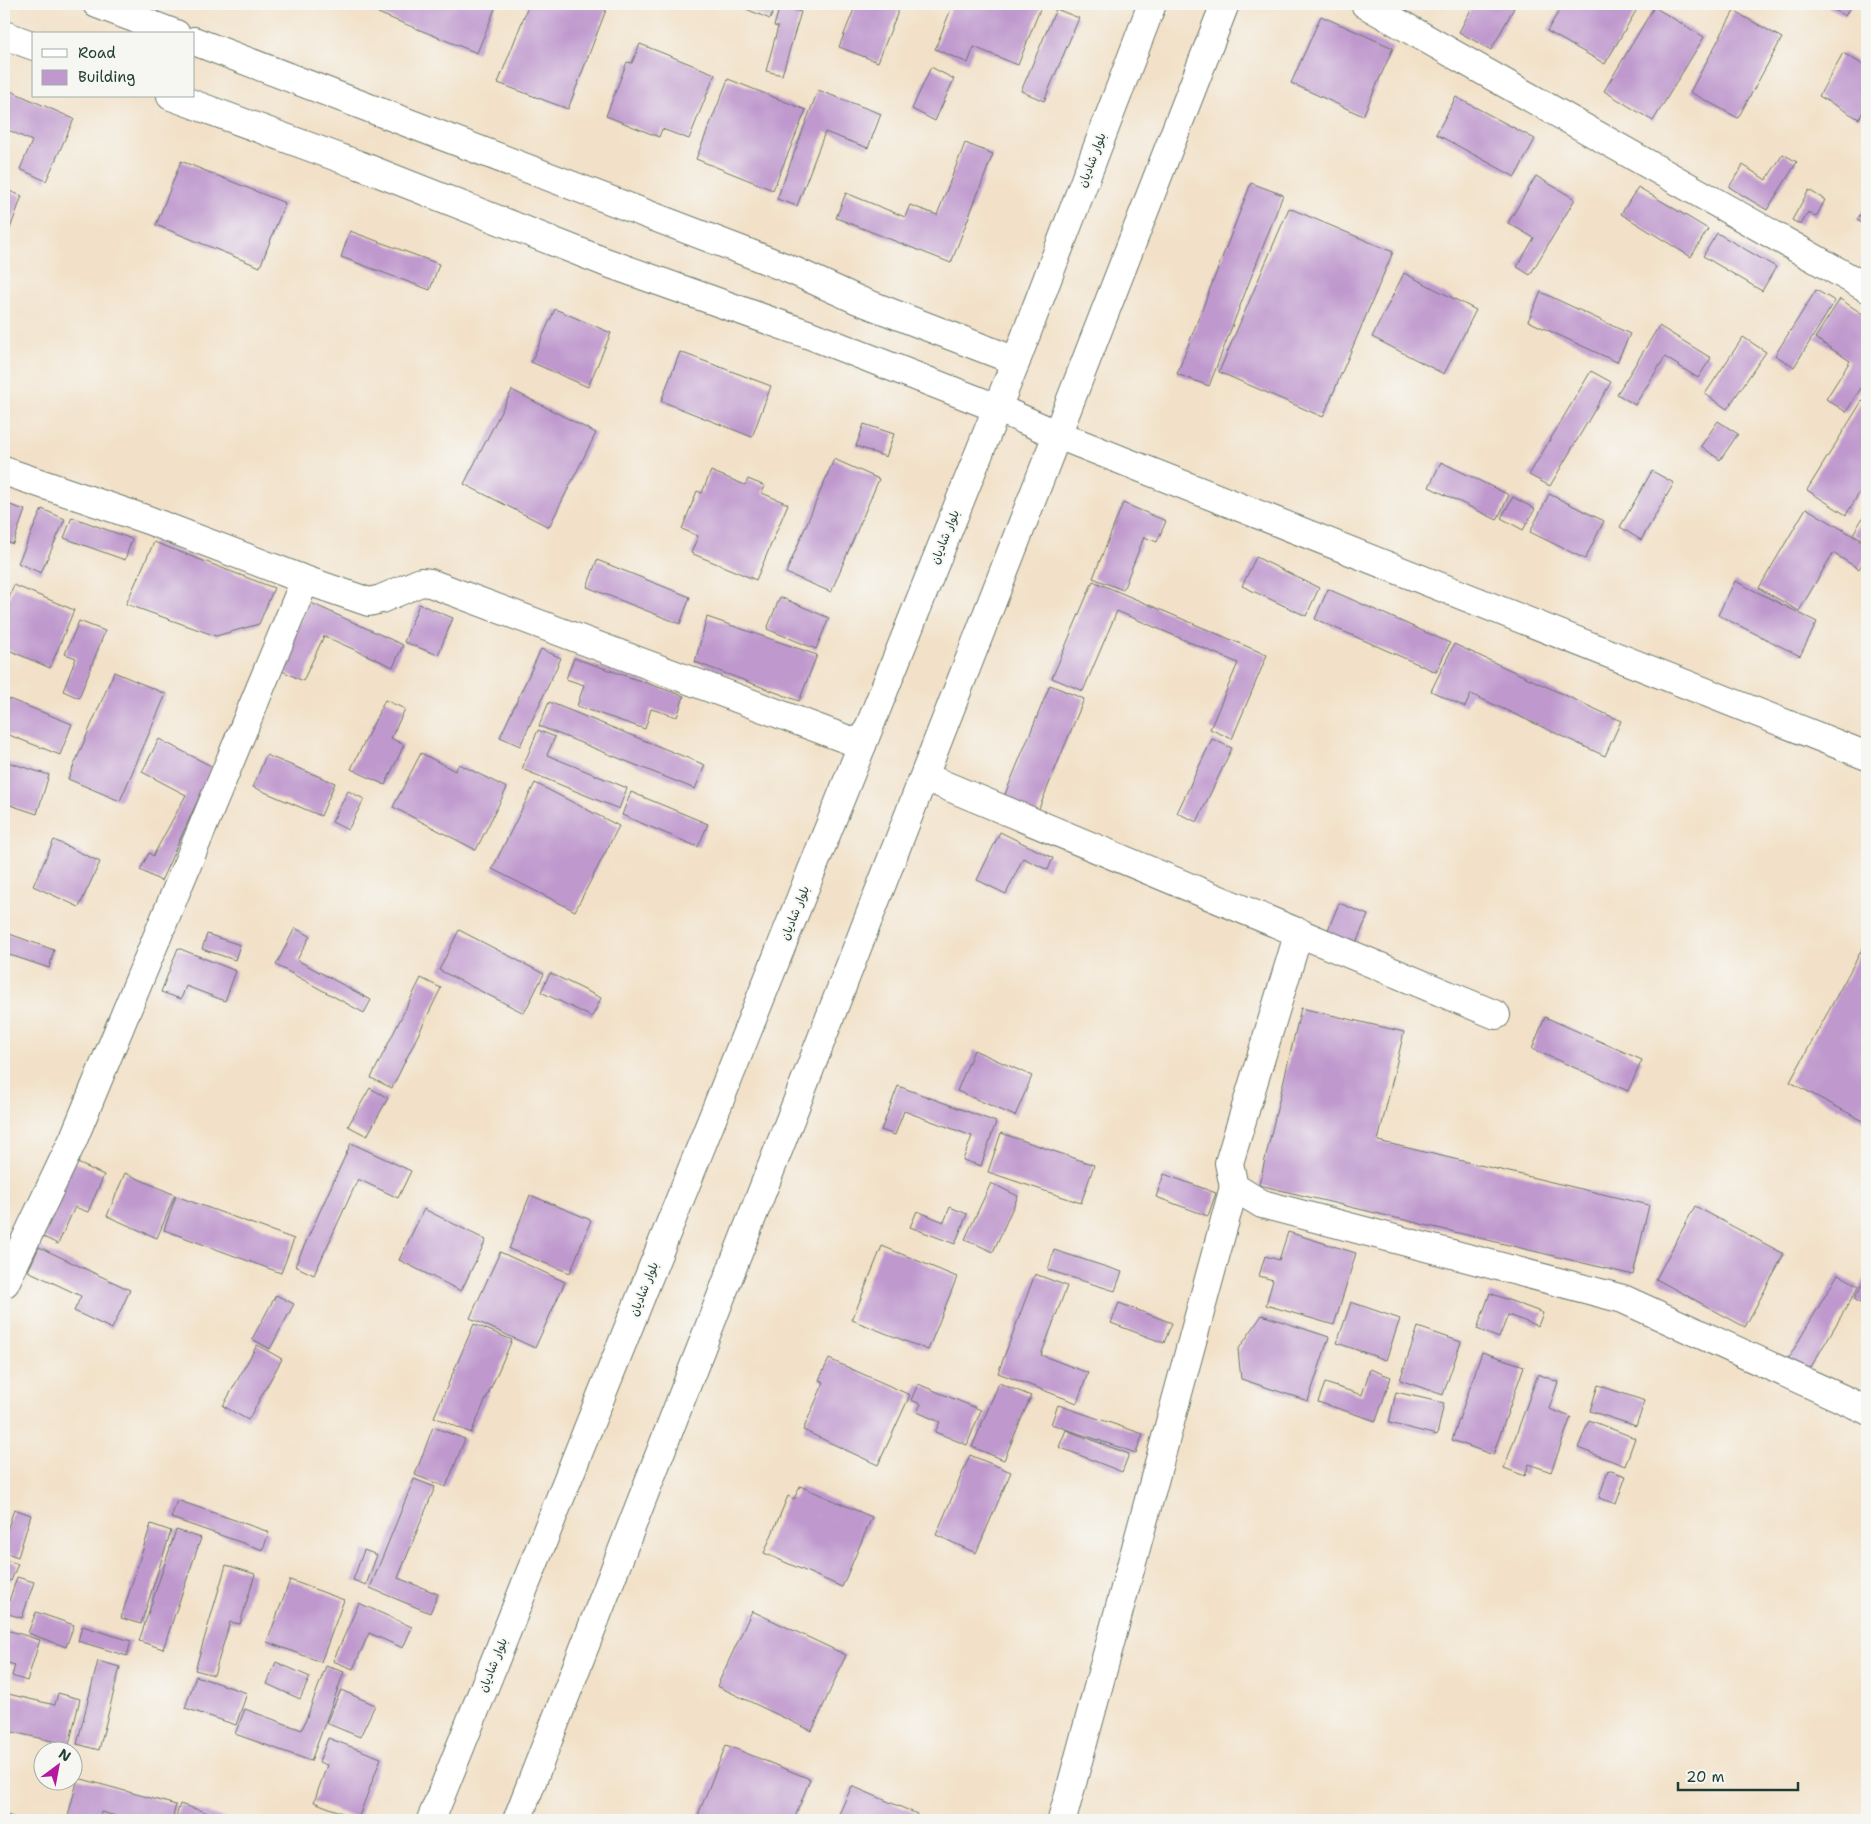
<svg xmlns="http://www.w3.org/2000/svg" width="1871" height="1824" viewBox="0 0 1871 1824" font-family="'Shantell Sans','Playpen Sans Arabic',sans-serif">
  <rect width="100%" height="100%" fill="#f6f6f2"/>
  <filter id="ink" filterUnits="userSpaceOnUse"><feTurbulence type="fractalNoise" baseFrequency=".02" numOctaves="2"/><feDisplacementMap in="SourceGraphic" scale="10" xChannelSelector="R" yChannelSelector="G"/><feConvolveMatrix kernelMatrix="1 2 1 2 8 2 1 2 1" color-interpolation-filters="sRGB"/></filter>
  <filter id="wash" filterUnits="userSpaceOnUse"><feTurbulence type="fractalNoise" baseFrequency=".0096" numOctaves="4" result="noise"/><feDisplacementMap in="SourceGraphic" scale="20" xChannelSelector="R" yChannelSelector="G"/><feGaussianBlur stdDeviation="1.12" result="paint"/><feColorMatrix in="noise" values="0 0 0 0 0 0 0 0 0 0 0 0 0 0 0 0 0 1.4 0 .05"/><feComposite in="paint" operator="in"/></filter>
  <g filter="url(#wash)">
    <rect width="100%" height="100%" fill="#f2e1c8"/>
    <g id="blocks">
      <g fill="#bf99ce">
        <path d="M381,4h116l-20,49 -99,-40z"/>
        <path d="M529,4h60l17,6 -38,99 -70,-26z"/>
        <path d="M734,4h43l-7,15z"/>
        <path d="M856,4h45l-23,58 -39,-15z"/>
        <path d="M953,4h89l-24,61 -44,-18 -6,16 -33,-14z"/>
        <path d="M1474,4h32l8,4 -23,42 -32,-18z"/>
        <path d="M1563,4h77l-35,60 -58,-33z"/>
        <path d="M1823,4h29l-7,12z"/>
        <path d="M780,6l21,6 -19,63 -16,-4 12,-44 -4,-1z"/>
        <path d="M1654,7l50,30 -51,84 -49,-30z"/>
        <path d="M1056,9l23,9 -35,83 -23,-10z"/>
        <path d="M1734,11l48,27 -44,80 -48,-26z"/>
        <path d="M1321,16l72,32 -30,68 -72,-33z"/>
        <path d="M640,44l75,30 -26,65 -27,-10 -3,8 -53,-21 21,-54 5,1z"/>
        <path d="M1843,53l24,14v38l-8,14 -40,-23z"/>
        <path d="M931,67l23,12 -19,42 -23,-12z"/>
        <path d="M728,79l78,31 -33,80 -77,-31z"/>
        <path d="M4,88l70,31 -28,62 -26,-12 12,-28 -28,-13z"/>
        <path d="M818,90l63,24 -13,34 -43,-16 -28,74 -20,-7z"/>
        <path d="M1456,97l79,42 -20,38 -79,-43z"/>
        <path d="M965,143l28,11 -42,109 -115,-45 10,-25 59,24 5,-12 27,10z"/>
        <path d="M1783,154l14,8 -30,48 -38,-23 14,-22 23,15z"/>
        <path d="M181,161l104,42 -25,64 -104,-42z"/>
        <path d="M1536,176l39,23 -45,76 -13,-8 17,-29 -26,-15z"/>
        <path d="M1251,183l32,12 -74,191 -32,-12z"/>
        <path d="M1638,187l70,42 -17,28 -70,-43z"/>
        <path d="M4,189l18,7 -18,49z"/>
        <path d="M1809,190l16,10 -9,17 -8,-5 -7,13 -9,-5z"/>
        <path d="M1867,203v23l-10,-6z"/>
        <path d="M1289,208l104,44 -70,165 -104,-45z"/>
        <path d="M350,231l89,33 -9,26 -89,-33z"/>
        <path d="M1717,233l59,34 -14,24 -59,-35z"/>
        <path d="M1404,273l72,37 -32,64 -72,-37z"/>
        <path d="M1816,290l19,11 -41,66 -19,-12z"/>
        <path d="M1541,292l89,42 -13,28 -89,-41z"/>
        <path d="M1840,299l27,18v75l-6,-4 -15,24 -20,-13 24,-38 -35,-23z"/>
        <path d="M555,309l56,24 -23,54 -57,-25z"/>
        <path d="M1659,326l52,32 -13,20 -33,-21 -30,48 -18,-11z"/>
        <path d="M1743,337l23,15 -39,57 -22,-15z"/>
        <path d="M680,352l91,34 -19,51 -91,-36z"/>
        <path d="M1591,371l20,11 -61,104 -21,-11z"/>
        <path d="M512,390l84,43 -47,94 -85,-43z"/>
        <path d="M1862,401l5,3v76l-21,35 -39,-25z"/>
        <path d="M1718,421l20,13 -18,26 -19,-14z"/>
        <path d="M864,424l30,10 -8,23 -30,-11z"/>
        <path d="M834,459l45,20 -48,113 -45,-19z"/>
        <path d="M1441,462l68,33 -12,25 -68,-33z"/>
        <path d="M711,471l34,14 3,-6 17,7 -3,7 26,11 -32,76 -65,-27 7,-17 -16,-7 15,-38 5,2z"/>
        <path d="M1652,471l22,12 -33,57 -21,-13z"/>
        <path d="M1549,494l55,27 -19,38 -55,-27z"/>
        <path d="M1513,497l22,12 -12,21 -22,-12z"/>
        <path d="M4,503l21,7 -12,34 -9,-3z"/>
        <path d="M1123,503l43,18 -9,21 -13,-5 -21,53 -30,-12z"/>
        <path d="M1806,508l61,36v10l-8,15 -26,-16 -34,58 -40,-23z"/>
        <path d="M42,509l23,10 -24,54 -23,-10z"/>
        <path d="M1867,511v31l-14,-8z"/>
        <path d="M72,517l60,22 -7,21 -61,-22z"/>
        <path d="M154,542l120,46 -15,36 -43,12 -90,-32z"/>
        <path d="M1256,557l63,31 -13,28 -64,-30z"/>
        <path d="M597,560l93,37 -10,27 -93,-37z"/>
        <path d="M1093,581l174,74 -35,84 -22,-10 28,-66 -121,-52 -34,80 -31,-13z"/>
        <path d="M1735,581l82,41 -17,34 -82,-41z"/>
        <path d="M14,585l60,25 -24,58 -46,-20v-37z"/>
        <path d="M1328,589l122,54 -14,29 -121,-53z"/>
        <path d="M780,597l49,21 -13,31 -49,-20z"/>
        <path d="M309,602l94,43 -10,22 -69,-31 -21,45 -25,-12z"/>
        <path d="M419,604l34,14 -15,37 -34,-13z"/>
        <path d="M707,617l110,38 -18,46 -104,-39z"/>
        <path d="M79,621l26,10 -26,67 -16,-7 13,-33 -11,-4z"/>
        <path d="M1454,644l167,77 -16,35 -134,-62 -6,13 -34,-16z"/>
        <path d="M541,649l20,9 -41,88 -20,-9z"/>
        <path d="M574,658l110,38 -7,21 -26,-8 -6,20 -68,-23 7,-21 -18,-6z"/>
        <path d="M114,672l52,22 -46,107 -52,-22z"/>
        <path d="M1050,685l34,14 -49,119 -34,-14z"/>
        <path d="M4,697l68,27 -12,31 -56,-22z"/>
        <path d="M385,700l20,9 -14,29 13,7 -19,40 -34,-16z"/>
        <path d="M549,702l156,63 -10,24 -156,-63z"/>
        <path d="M538,730l17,7 -8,18 80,33 -8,21 -97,-40z"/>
        <path d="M159,739l54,28 -52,114 -21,-11 9,-17 4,3 33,-61 -44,-23z"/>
        <path d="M1212,739l20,9 -35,74 -20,-9z"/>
        <path d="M421,753l34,18 4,-7 48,24 -31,62 -83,-43z"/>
        <path d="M266,755l69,28 -14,33 -68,-29z"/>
        <path d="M4,761l45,14 -12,39 -33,-11z"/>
        <path d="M535,783l84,43 -44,85 -83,-42z"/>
        <path d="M348,791l16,8 -16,31 -16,-8z"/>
        <path d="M631,792l77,32 -10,23 -76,-32z"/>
        <path d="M1000,832l53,26 -5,12 -25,-12 -17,36 -29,-14z"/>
        <path d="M54,840l46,22 -21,45 -46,-21z"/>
        <path d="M1339,903l29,12 -14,33 -29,-11z"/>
        <path d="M295,928l15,8 -13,24 74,40 -7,13 -88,-48z"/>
        <path d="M459,930l85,44 -20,39 -85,-43z"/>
        <path d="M4,932l50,18 -5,18 -45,-15z"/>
        <path d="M207,934l33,11 -5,15 -33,-11z"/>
        <path d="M1867,940v183l-77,-41z"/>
        <path d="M178,948l58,23 -11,30 -39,-15 -5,13 -20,-7z"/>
        <path d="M550,973l51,25 -9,19 -51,-25z"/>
        <path d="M421,978l20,10 -49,100 -21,-10z"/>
        <path d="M1301,1008l103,24 -26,109 271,64 -16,70 -374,-90z"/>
        <path d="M1545,1017l97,43 -14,31 -96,-42z"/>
        <path d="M974,1050l58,26 -17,40 -58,-25z"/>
        <path d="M898,1086l98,36 -15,44 -18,-6 9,-24 -68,-25 -9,24 -14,-5z"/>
        <path d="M370,1088l18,10 -21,38 -19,-10z"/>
        <path d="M1001,1133l93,32 -13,38 -93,-31z"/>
        <path d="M351,1143l60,28 -13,27 -40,-19 -44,96 -19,-9z"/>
        <path d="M71,1160l33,15 -16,37 -13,-5 -17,37 -21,-10z"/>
        <path d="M125,1173l50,22 -18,43 -50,-22z"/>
        <path d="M1164,1174l52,19 -8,23 -52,-19z"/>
        <path d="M991,1183l27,13 -25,56 -28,-13z"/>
        <path d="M530,1195l61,25 -21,53 -61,-24z"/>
        <path d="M176,1196l118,43 -13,34 -117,-43z"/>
        <path d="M1695,1206l89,48 -39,73 -89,-48z"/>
        <path d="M950,1207l17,7 -12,30 -45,-17 7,-16 27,11z"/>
        <path d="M424,1209l62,31 -25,51 -62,-31z"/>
        <path d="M1288,1232l68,21 -22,72 -68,-20 7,-25 -14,-4 6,-20 14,4z"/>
        <path d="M882,1246l75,31 -29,73 -76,-30z"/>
        <path d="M39,1247l91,43 -18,39 -38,-18 7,-15 -53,-25z"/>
        <path d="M1054,1250l68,22 -7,19 -67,-21z"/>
        <path d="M500,1252l65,30 -30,66 -65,-30z"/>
        <path d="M1035,1274l32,12 -26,69 47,18 -11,30 -79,-30z"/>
        <path d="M1838,1274l21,12 -51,86 -20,-13z"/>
        <path d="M1867,1275v32l-13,-8z"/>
        <path d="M1490,1293l53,20 -5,13 -30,-11 -9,23 -22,-9z"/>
        <path d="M276,1295l18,9 -24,45 -18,-10z"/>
        <path d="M1351,1302l49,17 -14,41 -49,-17z"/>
        <path d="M1119,1303l53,20 -8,20 -53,-20z"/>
        <path d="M1262,1315l67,22 -21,64 -67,-22 -3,-29z"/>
        <path d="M474,1324l38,16 -41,93 -37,-16z"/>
        <path d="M1418,1327l43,15 -18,53 -43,-15z"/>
        <path d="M257,1345l25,14 -34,61 -25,-14z"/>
        <path d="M1482,1352l42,14 -31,89 -41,-15z"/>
        <path d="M829,1359l81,36 -32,70 -75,-35 21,-48 -5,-2z"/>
        <path d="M1370,1369l21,8 -15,44 -58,-19 7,-19 37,12z"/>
        <path d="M1538,1374l20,8 -9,27 22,8 -20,55 -22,-8 -4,12 -21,-8z"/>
        <path d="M999,1383l32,13 -27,64 -32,-13z"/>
        <path d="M918,1384l63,26 -14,35 -32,-13 5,-10 -23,-10 4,-8 -10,-4z"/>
        <path d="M1598,1385l47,16 -9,25 -46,-15z"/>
        <path d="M1396,1392l48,11 -7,32 -48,-12z"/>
        <path d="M1058,1405l85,29 -7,19 -85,-29z"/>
        <path d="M1589,1420l46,18 -10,28 -47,-18z"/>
        <path d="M433,1427l32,12 -19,48 -31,-12z"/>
        <path d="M1066,1430l63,24 -7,18 -63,-25z"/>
        <path d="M970,1455l41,17 -35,81 -40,-18z"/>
        <path d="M1608,1470l18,6 -10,28 -17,-6z"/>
        <path d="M414,1479l21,8 -37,91 40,16 -8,19 -60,-25z"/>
        <path d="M800,1486l72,31 -30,70 -78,-34 24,-57 6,3z"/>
        <path d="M177,1500l92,32 -6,18 -92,-32z"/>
        <path d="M14,1509l17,6 -13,42 -14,-5v-12z"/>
        <path d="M151,1524l20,7 -30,93 -20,-6z"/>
        <path d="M176,1530l25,8 -38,111 -24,-8z"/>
        <path d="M364,1550l13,5 -11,30 -13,-5z"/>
        <path d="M4,1559l14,5 -7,17 -7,-3z"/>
        <path d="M226,1565l29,9 -15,50 -10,-2 -16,53 -19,-5z"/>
        <path d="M17,1577l17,5 -12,36 -17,-5z"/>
        <path d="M290,1580l54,20 -23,62 -54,-20z"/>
        <path d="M359,1603l53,24 -9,21 -34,-15 -16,36 -20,-8z"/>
        <path d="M752,1611l94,44 -34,76 -95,-45z"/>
        <path d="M36,1612l38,13 -8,22 -38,-14z"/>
        <path d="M82,1626l49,15 -4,15 -49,-15z"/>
        <path d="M4,1629l36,11 -13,41 -15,-5 3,-11 -11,-3z"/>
        <path d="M98,1661l22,6 -21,83 -22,-6z"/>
        <path d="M276,1662l34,15 -10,22 -33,-15z"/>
        <path d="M326,1666l18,6 -33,89 -76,-27 10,-25 57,21z"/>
        <path d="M196,1676l51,17 -11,32 -51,-17z"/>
        <path d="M341,1690l34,15 -15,32 -34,-14z"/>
        <path d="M4,1693l51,12 3,-12 22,6 -11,46 -65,-15z"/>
        <path d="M328,1738l53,20 -23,61 -44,-17 13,-37 -8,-3z"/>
        <path d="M726,1745l84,34 -16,41h-98z"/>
        <path d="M78,1778l98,27 -4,15h-41l-30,-8 -2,8h-32z"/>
        <path d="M852,1786l65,28 -3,6h-61l-14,-6z"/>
        <path d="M180,1804l50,16h-55z"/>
        <path d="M4,1814l18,6h-18z"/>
      </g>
    </g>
  </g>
  <g filter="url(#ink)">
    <use href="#blocks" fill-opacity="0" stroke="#697668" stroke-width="1"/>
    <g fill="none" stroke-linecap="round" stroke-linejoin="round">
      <defs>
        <g id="street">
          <path d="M97,4l79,30"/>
          <path d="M1365,4l502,284"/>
          <path d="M4,35l30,11"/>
          <path d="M194,41l552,211 48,19 64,29 158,61"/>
          <path d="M171,96l188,69 246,97 205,73 187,73 61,27 809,321"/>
          <path d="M4,471l144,49 157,60 64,22 12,-3 40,-17 9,1 432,162"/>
          <path d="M925,777l571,238"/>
          <path d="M1299,932l-70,231 5,24 28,17 361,95 244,111"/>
          <path d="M5,1283l68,-143 232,-560"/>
          <path d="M1062,1820l172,-633"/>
        </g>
        <g id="primary">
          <path d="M431,1820l585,-1459 136,-357"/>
          <path d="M517,1820l708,-1816"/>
        </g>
      </defs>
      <use href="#street" stroke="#697668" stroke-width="30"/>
      <use href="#primary" stroke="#697668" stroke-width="30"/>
      <use href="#street" stroke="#fff" stroke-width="28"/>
      <use href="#primary" stroke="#fff" stroke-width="28"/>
    </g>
  </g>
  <g text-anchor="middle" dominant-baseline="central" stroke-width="4" stroke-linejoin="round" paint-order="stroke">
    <g font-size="12" fill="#1f3d34" stroke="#f6f6f2">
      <text transform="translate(1092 160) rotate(-69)">بلوار شادیان</text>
      <text transform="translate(945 537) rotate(-68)">بلوار شادیان</text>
      <text transform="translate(795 913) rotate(-68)">بلوار شادیان</text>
      <text transform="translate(644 1289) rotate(-68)">بلوار شادیان</text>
      <text transform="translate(493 1665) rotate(-68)">بلوار شادیان</text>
    </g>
  </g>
  <rect width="1871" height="1824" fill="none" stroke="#f6f6f2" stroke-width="20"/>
  <rect x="32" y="32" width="162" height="65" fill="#f6f6f2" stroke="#a0aca6"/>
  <rect x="42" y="49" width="25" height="8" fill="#ffffff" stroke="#a0aca6"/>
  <text x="78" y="58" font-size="15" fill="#1f3d34">Road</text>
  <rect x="42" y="70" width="25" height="15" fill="#bf99ce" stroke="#a0aca6"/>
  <text x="78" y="82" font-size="15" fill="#1f3d34">Building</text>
  <g transform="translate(58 1766) rotate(32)"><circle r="24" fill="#f6f6f2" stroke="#a0aca6"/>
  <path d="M0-4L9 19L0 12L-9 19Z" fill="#b5179e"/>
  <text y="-8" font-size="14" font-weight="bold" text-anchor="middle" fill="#1f3d34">N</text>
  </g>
  <path d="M1678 1782v8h120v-8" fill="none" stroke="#1f3d34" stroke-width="2.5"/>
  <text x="1686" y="1782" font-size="15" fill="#1f3d34" stroke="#f6f6f2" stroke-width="4" paint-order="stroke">20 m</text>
</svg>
